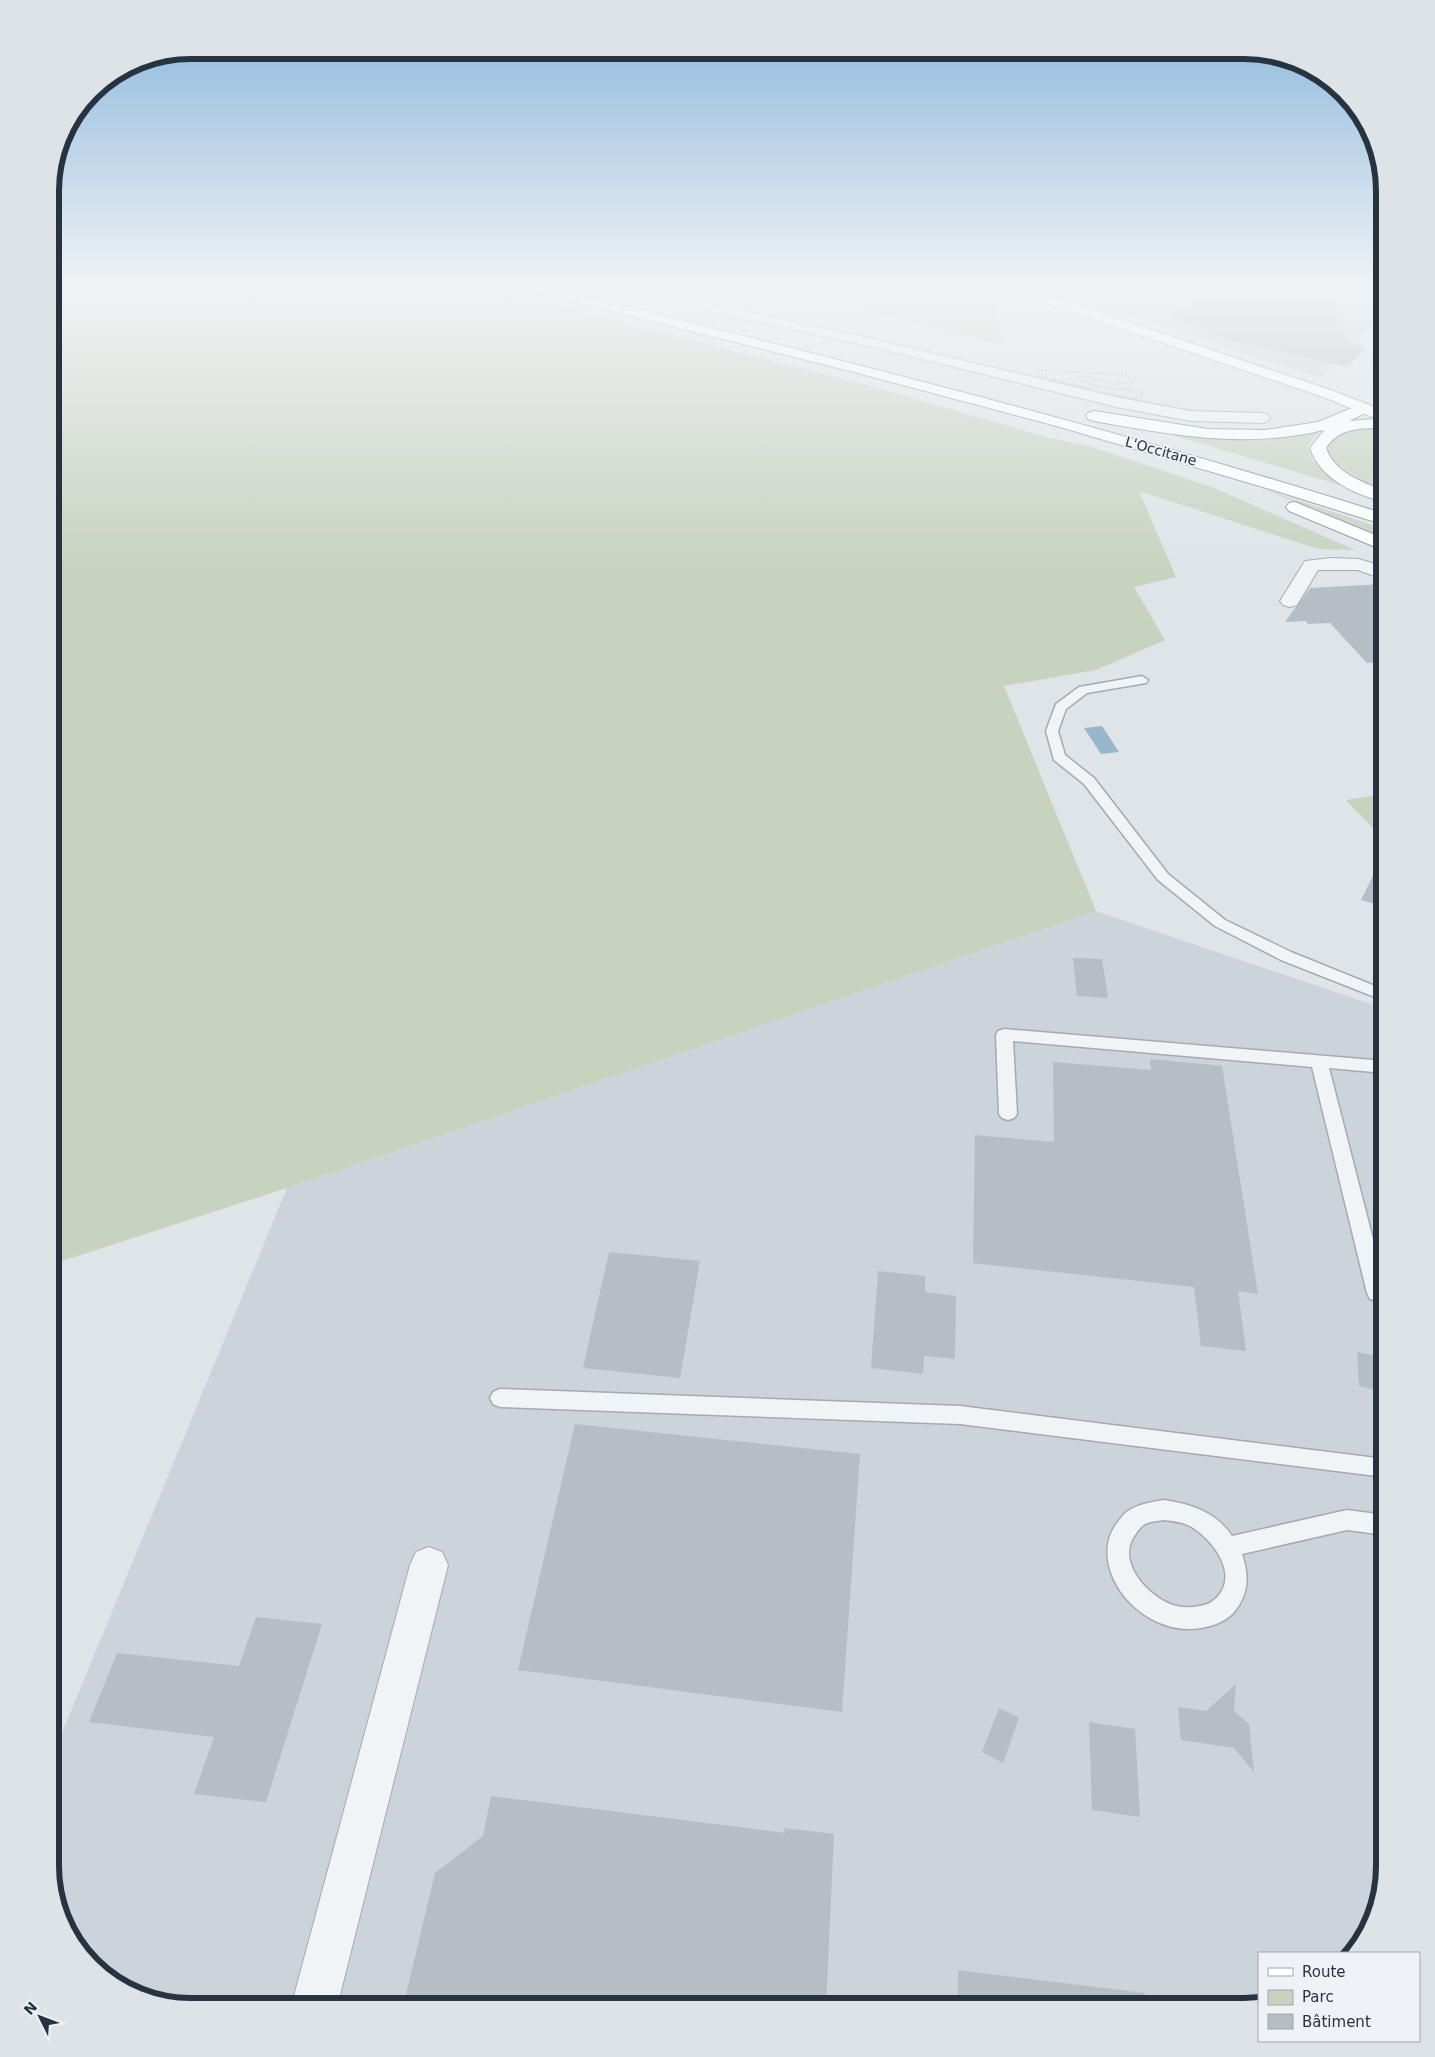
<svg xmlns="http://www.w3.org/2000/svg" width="1435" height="2057" viewBox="0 0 1435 2057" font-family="'DejaVu Sans',sans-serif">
  <rect width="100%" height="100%" fill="#dee4e8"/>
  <g fill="#ccd3da">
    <path d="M1041,286h76l1,2 23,3 14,-1 9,2 1,-6h218l2,18 -15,24 -49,50z"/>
    <path d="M1096,911l289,98v858l-19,70 -16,16h-91v50l-14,4h-1063l-62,-19 -51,-51 -19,-71v-104l237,-574z"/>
  </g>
  <g fill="#c7d2bf">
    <path d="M50,286h420l30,7 13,-2 97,28 257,66 179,52 43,9 125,42 141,62 -37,-1 -179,-58 37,86 -42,10 31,53 -69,30 -92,16 92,225 -809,277 -237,77z"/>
    <path d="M889,286h96l7,3 11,56 -141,-35z"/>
    <path d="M1361,426l24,3v60l-24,-8 -33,-23v-11l5,-10z"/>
    <path d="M1155,430c57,7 110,15 166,0l-14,16 6,15 14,13 30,16z"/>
    <path d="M1260,488l125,41v9z"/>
    <path d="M1385,794v47l-39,-41z"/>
  </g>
  <path fill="#98b7ca" d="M1102,726l17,26 -18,2 -17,-26z"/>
  <g fill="#b5bec5">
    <path d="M1224,292l109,7 14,43 17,3 -3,3 5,1 -19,18 -125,-29 -14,-5v-4l-42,-13z"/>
    <path d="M1385,584v78l-18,1 -37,-40 -22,1 -2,-3 -21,1 25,-34z"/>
    <path d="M1385,851v56l-24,-7z"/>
    <path d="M1073,958l29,1 6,39 -31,-2z"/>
    <path d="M1150,1059l72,7 36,228 -20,-3 8,60 -45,-5 -7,-59 -221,-24 2,-128 79,7 -1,-80 98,8z"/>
    <path d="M609,1252l91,9 -20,117 -97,-10z"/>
    <path d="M878,1271l47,5v16l31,4 -1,63 -31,-3 -1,18 -52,-6z"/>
    <path d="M1357,1352l28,6v34l-26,-6z"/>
    <path d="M575,1424l285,30 -18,258 -324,-42z"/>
    <path d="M256,1617l66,7 -56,178 -72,-8 20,-57 -125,-15 28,-69 122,13z"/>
    <path d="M1236,1684l-2,27 15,13 5,48 -20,-24 -53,-8 -3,-33 28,4z"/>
    <path d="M999,1708l20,10 -16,45 -21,-11z"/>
    <path d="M1089,1722l46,7 5,88 -48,-7z"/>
    <path d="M491,1796l294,37 -1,-5 50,6 -8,173h-423l32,-134 48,-37z"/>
    <path d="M958,1970l187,23 -1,14h-186z"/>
  </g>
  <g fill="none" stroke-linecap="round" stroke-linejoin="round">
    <defs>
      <g id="service">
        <path d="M1142,676l6,4 -2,3 -59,10 -21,16 -8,22 7,24 29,23 74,96 57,46 66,32 94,38v11l-104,-41 -66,-34 -57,-46 -74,-96 -30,-24 -8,-29 10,-27 23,-17z"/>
        <path d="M1004,1029l381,32v12l-56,-5 56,218v16l-15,-3 -3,-6 -55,-226 -299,-26 4,73 -3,4 -6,2 -6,-2 -3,-4 -3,-79 2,-4z"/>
        <path d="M500,1389l460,17 425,53v18l-425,-53 -460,-17 -7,-3 -3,-6 3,-6z"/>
        <path d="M1164,1500c27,4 52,12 68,36l115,-26 38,5v20l-38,-5 -105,24c7,21 7,39 -7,57 -8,10 -22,15 -34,17 -40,7 -82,-23 -92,-62 -3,-14 -2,-28 6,-40 4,-5 7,-11 13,-15 10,-7 24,-9 36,-11zM1164,1520c9,1 18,2 26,6 21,12 48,45 29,69 -5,6 -11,10 -19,11 -10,2 -20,2 -30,-2 -24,-10 -54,-43 -35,-69 3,-4 5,-8 10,-11 6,-3 13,-3 19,-4z"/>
      </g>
      <g id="minor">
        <path d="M710,286l7,4 -2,14 5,2 149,32 252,60 70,13 71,2 6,2 2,3 -2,3 -6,2 -71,-2 -70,-13 -252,-62 -153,-33 -13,-4 -2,-3 2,-16z"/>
        <path d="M1331,558l27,1 25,7 2,1v13l-27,-10h-40l-21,35 -7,2 -7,-2 -3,-4 25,-40z"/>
        <path d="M429,1547l13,5 6,13 -111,442h-46l119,-442 6,-13z"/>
      </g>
      <path id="tertiary" d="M664,286h66l-2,3c-15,3 -53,9 -64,-3z"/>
      <path id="primary" d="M1002,286h20l314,106 49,19v11l-59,-24 -322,-109z"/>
      <g id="motorway">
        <path d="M521,286h23c282,70 564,140 841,228v11l-112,-35 -213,-63 -214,-57 -323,-81z"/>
        <path d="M1364,403l5,2 3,3 -3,3 -20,10 36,-3v10c-22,0 -46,-1 -59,20 9,25 36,34 59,43v11c-30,-7 -65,-23 -75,-54l14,-18c-80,19 -151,5 -230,-9l-6,-2 -2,-3 2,-3 6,-2 114,18 57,1 53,-8z"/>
        <path d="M1295,502l90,37v12l-96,-40 -3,-4 3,-4z"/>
      </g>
    </defs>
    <use href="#service" stroke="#a3abb2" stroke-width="3"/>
    <use href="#minor" stroke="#a3abb2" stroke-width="2"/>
    <use href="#tertiary" stroke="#a3abb2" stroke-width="2"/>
    <use href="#primary" stroke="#9daab4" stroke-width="2"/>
    <use href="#motorway" stroke="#85939f" stroke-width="2"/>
    <path stroke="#bcc2c7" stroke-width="2" stroke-dasharray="2 2" stroke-linecap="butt" d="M1041,370l84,5 8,4 -2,3 -17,2 -29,-8 -5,2c19,15 41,8 63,15l-2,5 -6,1 -36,-7 -61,-17 -2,-3z"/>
    <use href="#service" fill="#f1f4f6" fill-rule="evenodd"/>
    <use href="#minor" fill="#f1f4f6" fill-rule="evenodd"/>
    <use href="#tertiary" fill="#f1f4f6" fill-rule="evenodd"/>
    <use href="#primary" fill="#fff" fill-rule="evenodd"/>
    <use href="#motorway" fill="#fff" fill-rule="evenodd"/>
  </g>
  <linearGradient id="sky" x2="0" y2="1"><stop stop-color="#88b5dc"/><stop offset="0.5" stop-color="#f0f3f5"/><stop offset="1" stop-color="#f0f3f5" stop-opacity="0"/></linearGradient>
  <rect width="1435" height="574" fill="url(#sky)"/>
  <g text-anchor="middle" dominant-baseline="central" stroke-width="4" stroke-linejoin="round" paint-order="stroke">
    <g font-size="14" fill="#273340" stroke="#eef2f6">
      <text transform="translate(1161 451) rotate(16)">L'Occitane</text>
    </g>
  </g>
  <path d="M0 0H1435V2057H0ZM191 59H1244A132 132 0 0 1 1376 191V1866A132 132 0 0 1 1244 1998H191A132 132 0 0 1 59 1866V191A132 132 0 0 1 191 59Z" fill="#dee3e7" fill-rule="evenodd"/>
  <path fill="none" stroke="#273340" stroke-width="6" d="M191 59H1244A132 132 0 0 1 1376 191V1866A132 132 0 0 1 1244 1998H191A132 132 0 0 1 59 1866V191A132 132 0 0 1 191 59Z"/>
  <rect x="1258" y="1952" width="162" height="90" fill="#eef2f6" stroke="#9ea6ad"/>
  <rect x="1268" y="1968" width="25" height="8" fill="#ffffff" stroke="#9ea6ad"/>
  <text x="1302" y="1977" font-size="15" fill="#273340">Route</text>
  <rect x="1268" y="1990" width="25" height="15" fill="#c7d2bf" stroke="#9ea6ad"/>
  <text x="1302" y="2002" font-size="15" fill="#273340">Parc</text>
  <rect x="1268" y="2014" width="25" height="15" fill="#b5bec5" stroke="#9ea6ad"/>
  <text x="1302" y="2027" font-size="15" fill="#273340">Bâtiment</text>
  <g transform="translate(40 2017) rotate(312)" stroke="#eef2f6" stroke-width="4" paint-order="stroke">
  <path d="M0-4L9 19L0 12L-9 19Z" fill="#273340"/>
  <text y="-8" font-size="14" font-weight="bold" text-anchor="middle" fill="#273340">N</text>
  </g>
</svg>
